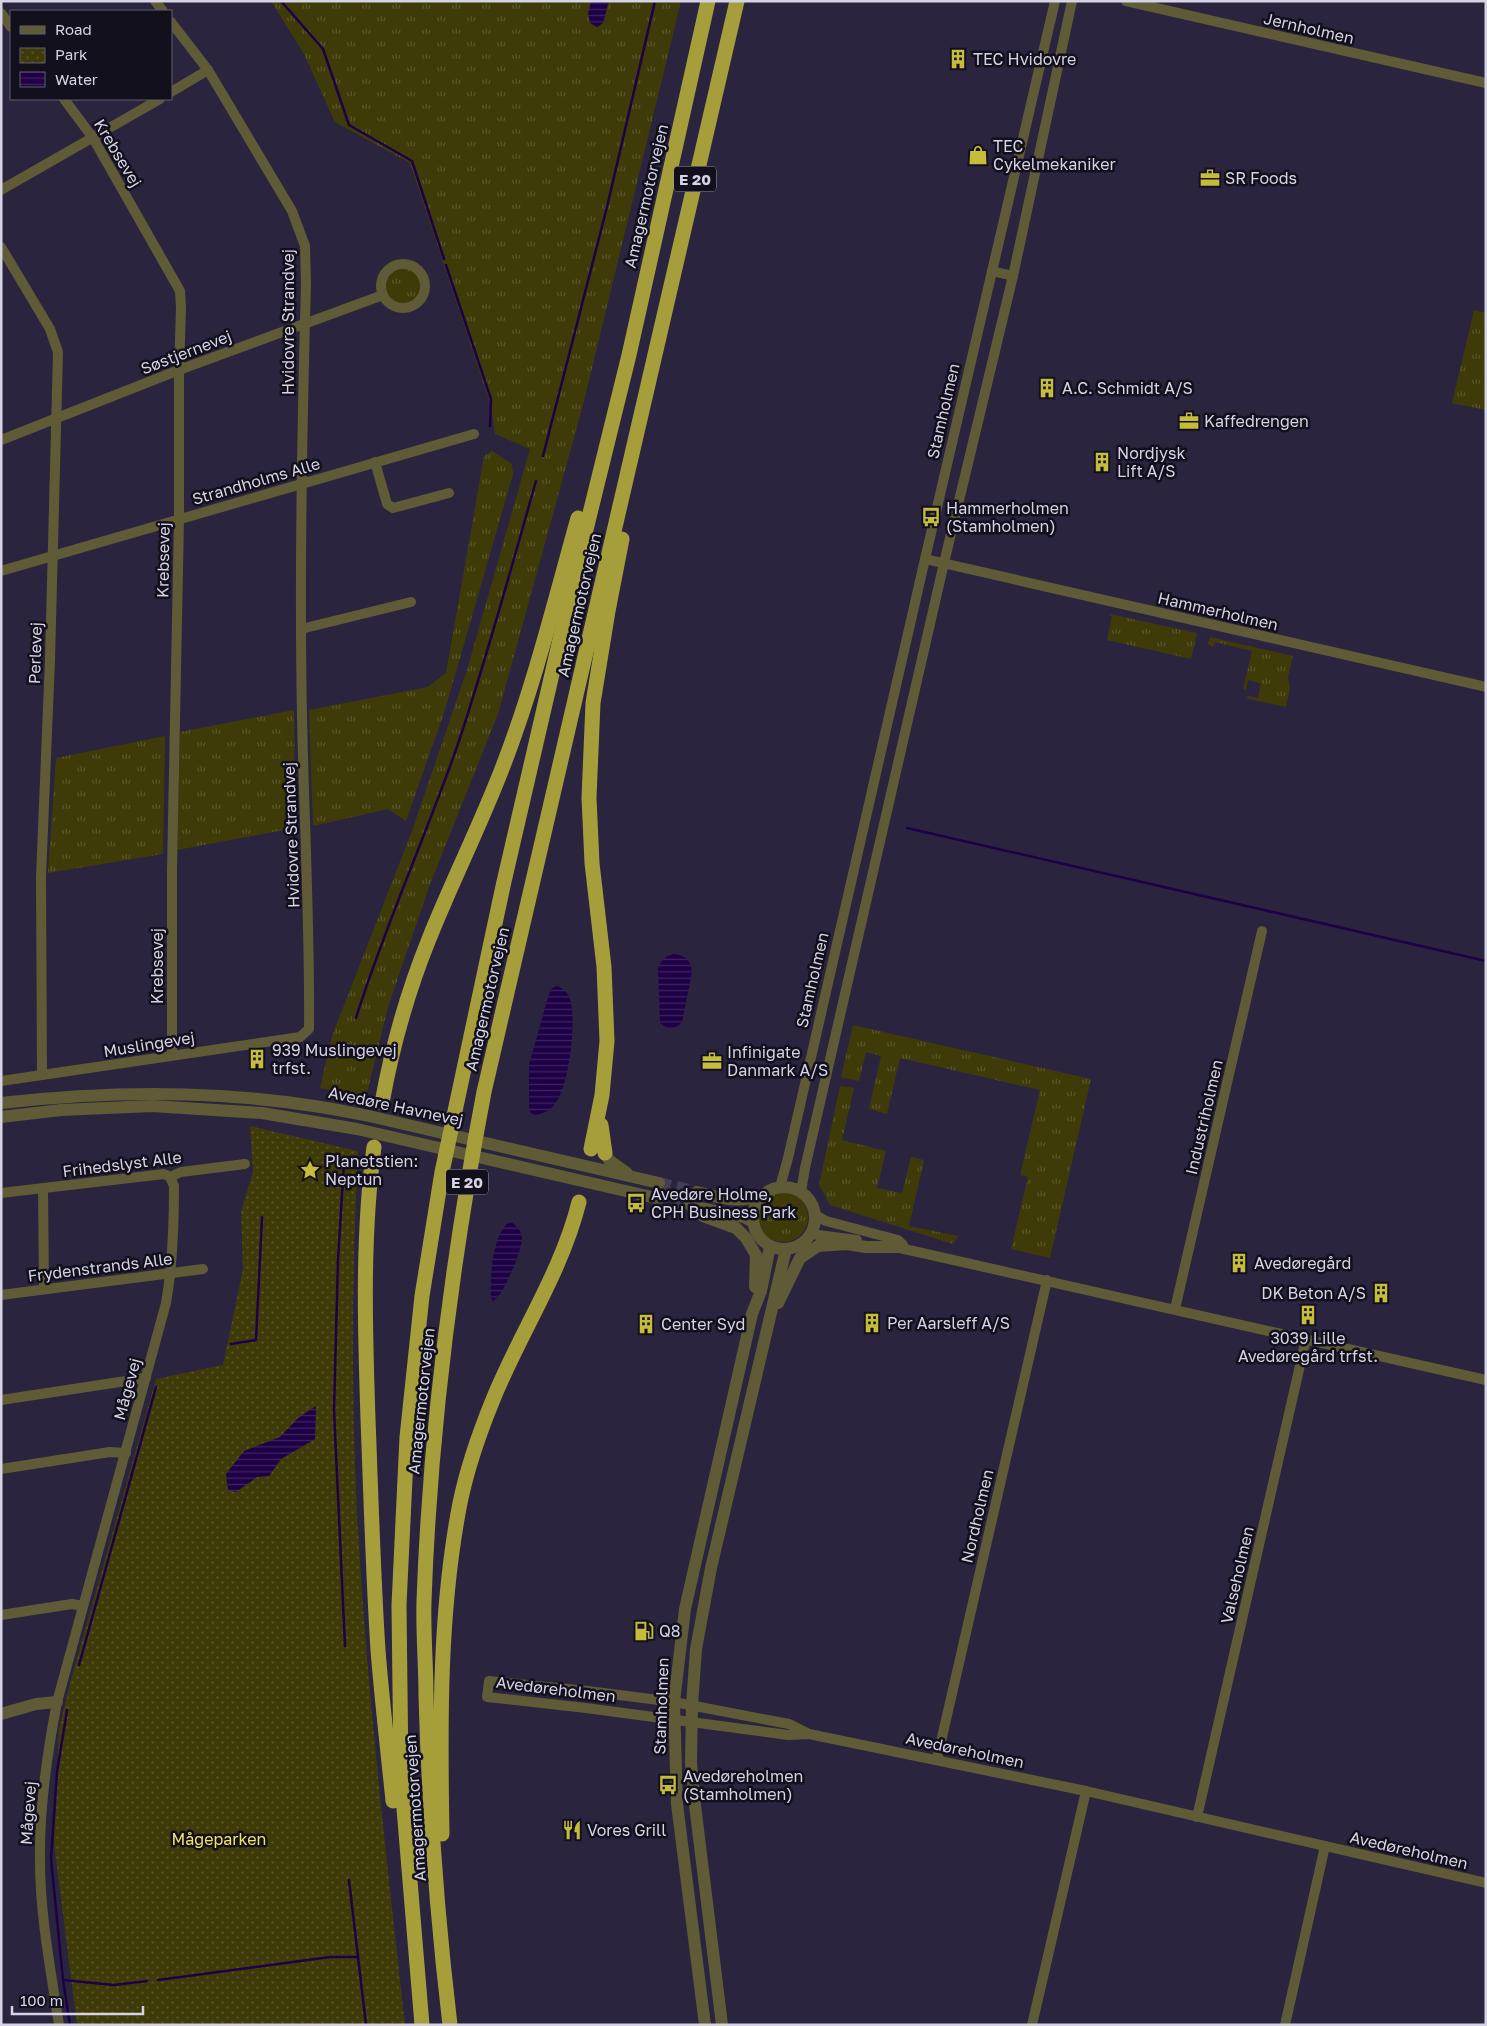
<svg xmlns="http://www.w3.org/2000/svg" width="1487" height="2026" viewBox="0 0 1487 2026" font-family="'Golos Text',sans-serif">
  <defs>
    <pattern id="grass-tufts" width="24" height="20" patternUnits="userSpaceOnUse" patternTransform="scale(1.25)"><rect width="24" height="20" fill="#3f3b08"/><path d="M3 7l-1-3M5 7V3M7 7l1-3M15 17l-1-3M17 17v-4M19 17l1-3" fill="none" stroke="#5a562c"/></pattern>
    <pattern id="park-dots" width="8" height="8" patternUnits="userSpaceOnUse" patternTransform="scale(1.25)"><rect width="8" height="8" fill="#3f3b08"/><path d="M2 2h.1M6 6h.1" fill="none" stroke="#5a562c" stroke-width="1.8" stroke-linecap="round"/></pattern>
    <pattern id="water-rules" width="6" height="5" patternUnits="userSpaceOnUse" patternTransform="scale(1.25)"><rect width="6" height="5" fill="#1e0047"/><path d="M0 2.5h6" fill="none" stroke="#3e2461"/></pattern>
  </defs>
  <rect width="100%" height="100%" fill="#2a243f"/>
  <g fill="url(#grass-tufts)">
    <path d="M271,1h410l-98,404 -85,309 -69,173 -41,120 -22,90 -46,-9 12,-52 80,-205 55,-161 63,-221 -35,-15 -4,-28 -81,-243 -75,-41 -31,-68z"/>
    <circle cx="403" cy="287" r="18"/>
    <path d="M1474,310l12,3v97l-34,-7z"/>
    <path d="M492,451l20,13 1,10 -68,236 -39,111 -18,-12 -75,17 -4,-116 119,-23 18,-14 38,-217z"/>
    <path d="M1110,614l87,19 -6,26 -84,-19 5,-24 -3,-1z"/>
    <path d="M1210,637l83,19 -5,21 2,11 -4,19 -41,-9 3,-2 10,2 3,-14 -13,-4 -2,10 -3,-1 9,-38 -37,-9 -2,5 -5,-3z"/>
    <path d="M294,710l1,118 -118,22 3,-118z"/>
    <path d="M165,736l-2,118 -115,19 8,-115z"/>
    <path d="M853,1025l238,54 -41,179 -39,-9 17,-72 -8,-2 20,-85 -140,-32 -13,56 -18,-5 12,-53 -15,-4 -7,29 -18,-4z"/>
    <path d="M840,1086l14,2 -12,52 44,11 -9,37 25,5 9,-36 13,3 -15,66 49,10 -5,8 -123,-39 -11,-20z"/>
    <circle cx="783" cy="1217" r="25"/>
  </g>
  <path fill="url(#park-dots)" d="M250,1126l108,25c-6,120 -7,241 -1,361 9,171 29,342 48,513h-328l-23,-181 5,-115 12,-49 85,-301 67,-14 20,-96 -2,-58 12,-39z"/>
  <g fill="url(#water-rules)">
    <path d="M591,1h18l-6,22 -6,4 -7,-4 -2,-9z"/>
    <path d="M673,954c12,1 18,6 19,18l-10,50c-7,8 -14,8 -22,1l-2,-54c3,-9 7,-12 15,-15z"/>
    <path d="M558,986c4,3 9,6 11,10 9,21 0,93 -15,109 -6,7 -12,9 -20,10l-4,-3 -1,-4v-43l19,-68 4,-9z"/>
    <path d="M510,1222h2c5,5 10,9 10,16 1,10 -20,61 -29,63l-2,-3c-1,-19 1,-66 19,-76z"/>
    <path d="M316,1406l-1,33 -34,20 -12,17 -12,1 -21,15 -8,-2 -2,-16 18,-23 36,-14 18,-19z"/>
  </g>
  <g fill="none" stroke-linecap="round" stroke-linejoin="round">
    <g stroke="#1e0047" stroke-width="2.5">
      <path d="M281,1l42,48 26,76 63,36 32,98"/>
      <path d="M446,265l45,134 -1,27"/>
      <path d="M543,456l64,-249 48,-206"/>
      <path d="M907,828l579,133"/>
      <path d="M356,1018c29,-93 70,-182 102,-274 29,-87 53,-175 78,-263"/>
      <path d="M344,1162l-6,98 -4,150 11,236"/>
      <path d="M231,1344l25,-4 6,-123"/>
      <path d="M79,1665l77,-278"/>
      <path d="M67,1710l-10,62 -6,87 12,121 51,5 33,-4"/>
      <path d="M349,1880l17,145"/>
      <path d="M63,1980l7,45"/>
      <path d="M158,1980l172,-23h27"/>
    </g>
    <g stroke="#443e58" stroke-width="12" stroke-dasharray="12 6" stroke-linecap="butt">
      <path d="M659,1183l38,9"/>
      <path d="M656,1198l34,7"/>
    </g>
    <g stroke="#5e5b36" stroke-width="10">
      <path d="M155,1l8,10"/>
      <path d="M1126,1l360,82"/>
      <path d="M1,13l10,14"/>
      <path d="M171,92l37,-22"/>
      <path d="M64,99l29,39 87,153 1,17 -2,62v150l-7,350v185"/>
      <path d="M1,190l159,-91"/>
      <path d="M1,247l49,82 8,23 -8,308 -9,217 1,198"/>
      <circle cx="403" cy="286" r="22"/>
      <path d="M992,271l21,5"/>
      <path d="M1,440l178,-70 204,-75"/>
      <path d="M375,462l12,42 6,4 56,-15"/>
      <path d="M925,559l561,128"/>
      <path d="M1,571l473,-137"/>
      <path d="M301,629l110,-27"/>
      <path d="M1,1081l299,-44 9,-8c1,-105 -5,-210 -7,-314 -3,-144 0,-288 4,-431l-1,-38 -13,-35 -84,-141 -37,-48"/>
      <path d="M780,1187l8,-29 137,-599 130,-558"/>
      <path d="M43,1188l1,101"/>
      <path d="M801,1192l4,-24 139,-605 69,-287 59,-275"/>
      <path d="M1,1193l163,-19 6,3 11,-5 64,-8"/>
      <path d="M815,1215l11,6 72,19 5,5"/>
      <path d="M811,1234l46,6"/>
      <path d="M891,1246l595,134"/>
      <path d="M1,1295l202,-26"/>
      <path d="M1175,1309l87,-378"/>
      <path d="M1,1400l145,-22"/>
      <path d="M1,1469l109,-17 16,1"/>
      <path d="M1,1615l71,-11 11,2"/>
      <path d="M809,1734l-21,1 -202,-27 -99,-11 2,-16 99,10 86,11 115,22 20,10 277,57 400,92"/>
      <path d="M937,1759l110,-479"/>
      <path d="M1197,1817l109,-478"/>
      <path d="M59,2025c-8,-54 -19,-109 -19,-164 -1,-54 7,-107 17,-159l109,-399c7,-39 8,-78 8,-117l-4,-9"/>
      <path d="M1032,2025l54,-234"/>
      <path d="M1285,2025l40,-179"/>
    </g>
    <g stroke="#5e5b36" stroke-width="12">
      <path d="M1,1103c125,-14 245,-13 368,13l290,67"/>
      <path d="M1,1117l60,-7 91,-4 110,7 95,16 299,69"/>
      <path d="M605,1153l4,7 18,13"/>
      <circle cx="784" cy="1218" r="31"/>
      <path d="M697,1192c25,6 39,11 64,4"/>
      <path d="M690,1205l13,11 33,12 10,10 10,17 -1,32"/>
      <path d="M700,1208l44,9 9,5"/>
      <path d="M778,1303l22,-45 18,-12 29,-2 19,3h32"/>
      <path d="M1,1714l35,-10 21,-2"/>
      <path d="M705,2025l-28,-221 -3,-102 11,-93 67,-295 9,-23 9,-45"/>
      <path d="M722,2025l-27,-220 -4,-42 1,-58 4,-56 15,-81 75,-319"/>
    </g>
    <g stroke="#a69e3a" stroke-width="15">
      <path d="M382,1103c10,-56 26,-112 47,-164 24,-60 53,-117 76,-178 30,-79 50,-161 73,-243"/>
      <path d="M601,1125l4,28"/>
      <path d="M374,1147c-12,90 -9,182 -6,272 3,77 5,154 10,231 4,51 10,101 15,151"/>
      <path d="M591,1149l11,-54 5,-54 -3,-74 -12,-104 -3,-65 4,-95 15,-92 14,-72"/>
      <path d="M442,1834c-2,-110 -3,-223 18,-331 7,-34 19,-69 32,-101 27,-68 69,-128 87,-200"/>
      <path d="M422,2025l-21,-252 -2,-168 8,-168 15,-141 20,-124 61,-286 74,-320 52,-211 79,-354"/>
      <path d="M450,2025c-13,-109 -21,-220 -24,-329 0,-32 -3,-63 -2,-95 6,-171 28,-341 60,-509l253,-1091"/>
    </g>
  </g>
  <defs>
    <symbol id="building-bare" viewBox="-9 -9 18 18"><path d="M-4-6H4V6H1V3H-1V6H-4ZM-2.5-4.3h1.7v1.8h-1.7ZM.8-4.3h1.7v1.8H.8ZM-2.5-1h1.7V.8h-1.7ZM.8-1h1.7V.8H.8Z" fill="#c6bc3c" stroke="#12101c" stroke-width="2.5" paint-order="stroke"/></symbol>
    <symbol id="shop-bare" viewBox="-9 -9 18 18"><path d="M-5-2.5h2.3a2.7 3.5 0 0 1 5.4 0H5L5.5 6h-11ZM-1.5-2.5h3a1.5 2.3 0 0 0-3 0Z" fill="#c6bc3c" stroke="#12101c" stroke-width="2.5" paint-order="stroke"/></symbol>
    <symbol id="office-bare" viewBox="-9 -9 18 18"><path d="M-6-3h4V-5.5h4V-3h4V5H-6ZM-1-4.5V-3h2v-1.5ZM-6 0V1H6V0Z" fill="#c6bc3c" stroke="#12101c" stroke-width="2.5" paint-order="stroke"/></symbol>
    <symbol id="bus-bare" viewBox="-9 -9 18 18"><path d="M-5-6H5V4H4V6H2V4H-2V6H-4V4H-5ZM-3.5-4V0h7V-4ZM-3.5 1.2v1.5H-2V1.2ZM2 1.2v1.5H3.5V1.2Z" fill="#c6bc3c" stroke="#12101c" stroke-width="2.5" paint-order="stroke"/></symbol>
    <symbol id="sight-bare" viewBox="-9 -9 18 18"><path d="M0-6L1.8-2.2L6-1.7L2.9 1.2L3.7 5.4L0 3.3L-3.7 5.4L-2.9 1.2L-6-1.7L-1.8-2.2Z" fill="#c6bc3c" stroke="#12101c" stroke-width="2.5" paint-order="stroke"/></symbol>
    <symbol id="fuel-bare" viewBox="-9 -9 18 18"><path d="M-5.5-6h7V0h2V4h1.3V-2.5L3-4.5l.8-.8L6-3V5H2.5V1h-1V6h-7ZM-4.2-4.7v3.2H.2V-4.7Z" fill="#c6bc3c" stroke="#12101c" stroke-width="2.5" paint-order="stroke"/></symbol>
    <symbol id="restaurant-bare" viewBox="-9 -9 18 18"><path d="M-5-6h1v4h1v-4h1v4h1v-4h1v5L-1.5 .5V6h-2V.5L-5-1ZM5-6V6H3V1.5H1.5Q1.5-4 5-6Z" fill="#c6bc3c" stroke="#12101c" stroke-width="2.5" paint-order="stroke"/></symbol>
  </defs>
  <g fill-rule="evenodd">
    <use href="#building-bare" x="944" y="45" width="28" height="28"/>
    <use href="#shop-bare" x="964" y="141" width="28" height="28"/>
    <use href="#office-bare" x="1196" y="164" width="28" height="28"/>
    <use href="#building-bare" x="1033" y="374" width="28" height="28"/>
    <use href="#office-bare" x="1175" y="407" width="28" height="28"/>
    <use href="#building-bare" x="1088" y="448" width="28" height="28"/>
    <use href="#bus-bare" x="917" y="503" width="28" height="28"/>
    <use href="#building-bare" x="243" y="1045" width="28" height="28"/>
    <use href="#office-bare" x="698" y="1047" width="28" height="28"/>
    <use href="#sight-bare" x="296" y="1156" width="28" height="28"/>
    <use href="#bus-bare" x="622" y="1189" width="28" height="28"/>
    <use href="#building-bare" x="1225" y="1249" width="28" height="28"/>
    <use href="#building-bare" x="1367" y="1279" width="28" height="28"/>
    <use href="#building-bare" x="1294" y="1301" width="28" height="28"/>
    <use href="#building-bare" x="858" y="1309" width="28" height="28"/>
    <use href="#building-bare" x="632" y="1310" width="28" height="28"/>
    <use href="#fuel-bare" x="630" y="1617" width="28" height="28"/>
    <use href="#bus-bare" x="654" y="1771" width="28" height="28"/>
    <use href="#restaurant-bare" x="558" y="1816" width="28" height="28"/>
  </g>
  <g text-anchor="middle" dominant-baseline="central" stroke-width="5" stroke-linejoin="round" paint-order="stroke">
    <g fill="#12101c" stroke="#9b98a9" stroke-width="1">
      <rect x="674" y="166.5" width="42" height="25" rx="4"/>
      <rect x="446" y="1169.5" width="42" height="25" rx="4"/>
    </g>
    <g font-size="15" font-weight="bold" fill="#d6d3e5">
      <text x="695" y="179">E 20</text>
      <text x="467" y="1182">E 20</text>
    </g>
    <g font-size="16" fill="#d6d3e5" stroke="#12101c">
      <text transform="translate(1309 28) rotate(13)">Jernholmen</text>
      <text transform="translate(118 153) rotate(59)">Krebsevej</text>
      <text transform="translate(646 196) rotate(-77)">Amagermotorvejen</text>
      <text transform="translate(288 322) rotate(-90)">Hvidovre Strandvej</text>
      <text transform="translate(186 352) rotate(-21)">Søstjernevej</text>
      <text transform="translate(943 411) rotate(-77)">Stamholmen</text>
      <text transform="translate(256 481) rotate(-16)">Strandholms Alle</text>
      <text transform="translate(163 560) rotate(-89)">Krebsevej</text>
      <text transform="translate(579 605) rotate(-77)">Amagermotorvejen</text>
      <text transform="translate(1218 611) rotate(13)">Hammerholmen</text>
      <text transform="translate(35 653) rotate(-88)">Perlevej</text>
      <text transform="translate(291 835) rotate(-92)">Hvidovre Strandvej</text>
      <text transform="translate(157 966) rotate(-90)">Krebsevej</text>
      <text transform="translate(812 980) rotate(-77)">Stamholmen</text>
      <text transform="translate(487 999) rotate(-77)">Amagermotorvejen</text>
      <text transform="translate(149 1044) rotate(-9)">Muslingevej</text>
      <text transform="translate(396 1106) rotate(12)">Avedøre Havnevej</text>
      <text transform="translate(1204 1117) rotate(-77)">Industriholmen</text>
      <text transform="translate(122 1164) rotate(-7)">Frihedslyst Alle</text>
      <text transform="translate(100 1267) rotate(-7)">Frydenstrands Alle</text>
      <text transform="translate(127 1389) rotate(-75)">Mågevej</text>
      <text transform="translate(421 1401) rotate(-84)">Amagermotorvejen</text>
      <text transform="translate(977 1516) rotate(-77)">Nordholmen</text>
      <text transform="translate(1237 1575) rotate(-77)">Valseholmen</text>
      <text transform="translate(556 1689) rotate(7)">Avedøreholmen</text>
      <text transform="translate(661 1706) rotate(-88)">Stamholmen</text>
      <text transform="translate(965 1750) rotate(12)">Avedøreholmen</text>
      <text transform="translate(415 1808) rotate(-94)">Amagermotorvejen</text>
      <text transform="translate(28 1813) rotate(-86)">Mågevej</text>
      <text transform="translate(1409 1850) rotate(13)">Avedøreholmen</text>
    </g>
    <g font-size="16" fill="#d6d3e5" stroke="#12101c" text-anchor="start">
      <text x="973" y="59">TEC Hvidovre</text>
      <text x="993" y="146">TEC<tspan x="993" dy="18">Cykelmekaniker</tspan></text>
      <text x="1225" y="178">SR Foods</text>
      <text x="1062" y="388">A.C. Schmidt A/S</text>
      <text x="1204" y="421">Kaffedrengen</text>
      <text x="1117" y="453">Nordjysk<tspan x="1117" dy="18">Lift A/S</tspan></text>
      <text x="946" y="508">Hammerholmen<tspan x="946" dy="18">(Stamholmen)</tspan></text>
      <text x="272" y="1050">939 Muslingevej<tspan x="272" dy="18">trfst.</tspan></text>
      <text x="727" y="1052">Infinigate<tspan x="727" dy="18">Danmark A/S</tspan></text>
      <text x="325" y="1161">Planetstien:<tspan x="325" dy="18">Neptun</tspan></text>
      <text x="651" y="1194">Avedøre Holme,<tspan x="651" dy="18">CPH Business Park</tspan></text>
      <text x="1254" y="1263">Avedøregård</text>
      <text x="1366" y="1293" text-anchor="end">DK Beton A/S</text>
      <text x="887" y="1323">Per Aarsleff A/S</text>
      <text x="661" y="1324">Center Syd</text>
      <text x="1308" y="1338" text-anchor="middle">3039 Lille<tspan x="1308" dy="18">Avedøregård trfst.</tspan></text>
      <text x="659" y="1631">Q8</text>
      <text x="683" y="1776">Avedøreholmen<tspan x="683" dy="18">(Stamholmen)</tspan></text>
      <text x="587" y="1830">Vores Grill</text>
    </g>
    <g font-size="16" fill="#f0e563" stroke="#12101c">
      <text x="219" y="1839">Mågeparken</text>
    </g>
  </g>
  <rect width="1487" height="2026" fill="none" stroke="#d6d3e5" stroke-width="5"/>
  <rect x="10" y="10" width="162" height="90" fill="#12101c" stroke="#605e6c"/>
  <rect x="20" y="26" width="25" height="8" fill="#5e5b36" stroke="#605e6c"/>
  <text x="55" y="35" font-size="15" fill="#d6d3e5">Road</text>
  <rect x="20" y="48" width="25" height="15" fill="url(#park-dots)" stroke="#605e6c"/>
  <text x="55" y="60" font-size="15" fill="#d6d3e5">Park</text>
  <rect x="20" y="72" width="25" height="15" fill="url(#water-rules)" stroke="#605e6c"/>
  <text x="55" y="85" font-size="15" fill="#d6d3e5">Water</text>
  <path d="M12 2006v8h131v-8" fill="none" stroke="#d6d3e5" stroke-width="2.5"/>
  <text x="20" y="2006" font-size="15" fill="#d6d3e5" stroke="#12101c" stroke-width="4" paint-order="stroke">100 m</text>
</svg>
